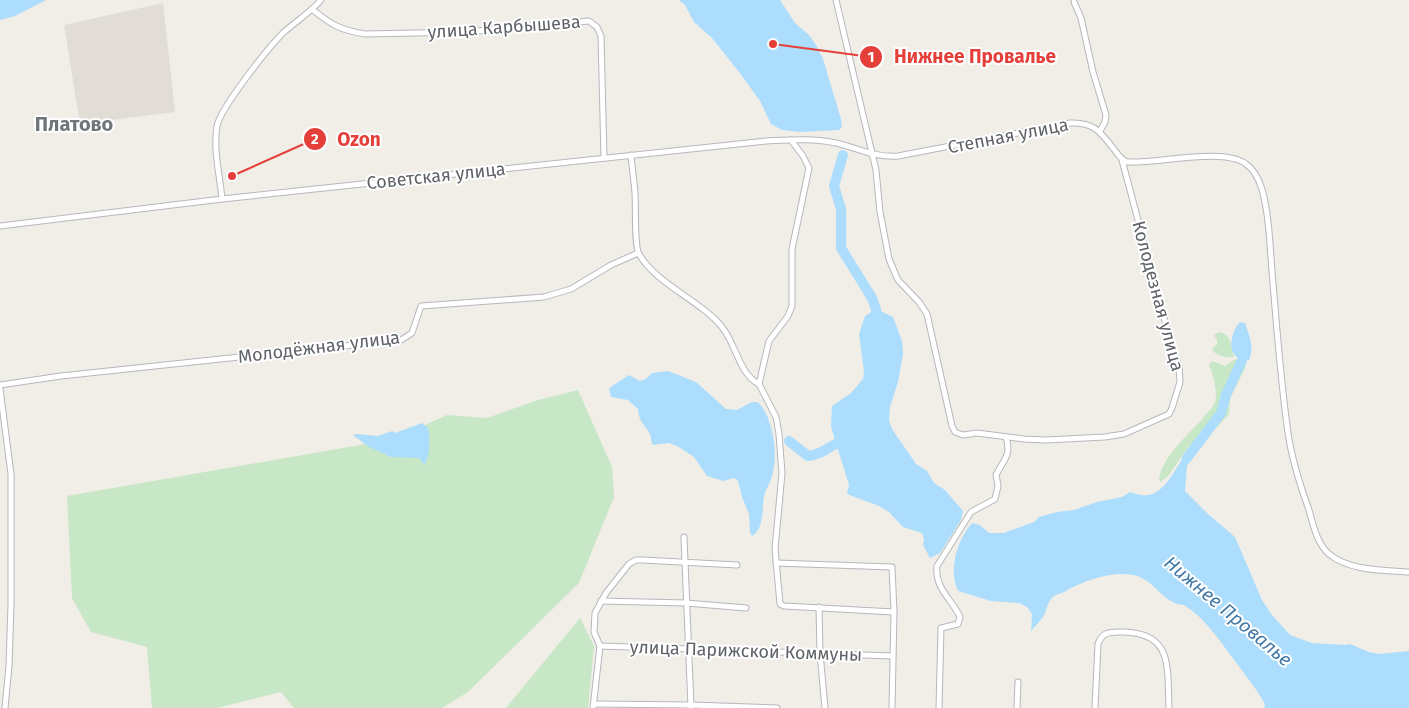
<svg xmlns="http://www.w3.org/2000/svg" width="1409" height="708" viewBox="0 0 1409 708" font-family="'Fira Sans',sans-serif">
  <rect width="100%" height="100%" fill="#f1eee8"/>
  <path fill="#e1ddd6" d="M163,3l12,109 -95,12 -16,-99z"/>
  <g fill="#c8e7c6">
    <path d="M1219,332c14,3 11,13 15,25 -8,1 -17,-1 -22,-7l1,-3 4,-2v-5l-3,-5z"/>
    <path d="M1235,359l11,6 -1,3 -15,31 -1,15 -27,29 -12,2 -22,31 -7,6 -2,-2c2,-22 29,-45 44,-62 3,-5 10,-10 12,-16 3,-12 -2,-26 -6,-37l3,-4 13,5z"/>
    <path d="M578,390l34,77 2,30 -35,86 -111,109 -26,16h-148l-13,-16 -64,16h-65l-5,-61 -56,-15 -19,-34 -5,-102 327,-57 53,-24 40,3 51,-18z"/>
    <path d="M580,618l14,28 -6,62h-82z"/>
  </g>
  <g fill="#acddfc">
    <path d="M0,0h46l-31,16 -15,4z"/>
    <path d="M679,0h101l15,23 14,12 7,10 7,14 18,60 1,8 -3,3 -39,2 -18,-2 -11,-6 -11,-23 -21,-29 -27,-34 -18,-16 -9,-17z"/>
    <path d="M876,309l17,8 9,24 1,13 -5,28 -8,25 -1,13 3,9 24,35 11,7 7,12 11,7 18,21 -2,9 -21,33 -10,5 -7,-13 1,-6 -2,-6 -19,-6 -14,-15 -10,-6 -32,-12 2,-9 -18,-58 1,-21 19,-13 12,-14 1,-8 -5,-37 6,-18z"/>
    <path d="M1240,322l5,1c4,12 10,25 4,37 -24,1 -20,-26 -9,-38z"/>
    <path d="M668,371l28,11 30,27 11,1 15,-8h6c16,16 21,56 13,77 -2,7 -6,11 -7,18 -2,11 0,33 -12,39l-2,-4 -1,-18 -7,-17 -4,-16 -4,-3 -11,3 -16,-5 -13,-19 -17,-11 -8,-3 -16,2c-2,-3 -2,-5 -2,-8 -3,-11 -12,-12 -13,-28l-10,-9 -17,-3 -2,-9 20,-13 11,6 6,-2 6,-6z"/>
    <path d="M422,423l6,5 1,3c0,10 2,26 -5,34l-5,-7 -29,-1 -7,-4 -14,-6 -16,-12 3,-1 22,2 14,-5 3,2z"/>
    <path d="M1190,447h4l1,4 -8,15 -2,25 23,23 27,23 27,63 10,15 18,20 22,8 33,2 5,-1 19,8 10,2 30,-3v57h-145l1,-4c-10,-18 -24,-34 -36,-51 -15,-20 -24,-34 -45,-48 -15,0 -25,-15 -37,-24 -22,-16 -63,-1 -83,11 -4,2 -8,2 -11,5 -6,5 -6,14 -10,20 -3,4 -9,11 -12,14l1,-17 -5,-7 -8,-4 -28,-2 -33,-10c-10,-21 -1,-51 14,-68l8,2 9,8h15l30,-11 5,-5 18,-5 17,-2 23,-8 25,-5 8,-5c4,1 8,3 12,3 23,4 36,-33 48,-48z"/>
  </g>
  <g fill="none" stroke-linecap="round" stroke-linejoin="round">
    <g stroke="#acddfc" stroke-width="10">
      <path d="M843,155l-9,31 7,23v39l31,50 4,11v14"/>
      <path d="M789,441l19,15c16,-1 25,-14 40,-17"/>
      <path d="M1187,458l34,-45 5,-18 16,-35 3,-12"/>
    </g>
    <defs>
      <g id="minor">
        <path d="M836,0l40,170 4,42 9,47 9,21 21,22 8,12 25,112 3,6 8,3 14,-2 47,6 22,1 59,-3 19,-3 45,-20 3,-6 8,-26 -1,-16 -10,-30 -47,-176"/>
        <path d="M1074,2l7,16 12,54 13,43 -1,7 -5,9"/>
        <path d="M313,10c19,15 27,20 52,24l100,-2 124,-11 8,6 4,9 3,122"/>
        <path d="M631,155c1,13 3,25 4,38 1,12 -1,53 4,61 17,30 61,46 83,73 14,17 17,47 37,57l10,-43 19,-25 4,-10v-57l17,-81 -6,-12 -12,-16"/>
        <path d="M222,199c-2,-23 -9,-49 -5,-73 4,-19 51,-78 66,-93 13,-12 27,-20 38,-33"/>
        <path d="M0,226l222,-27 544,-58c23,-1 47,-3 70,2 22,5 40,15 62,13l172,-33c23,-1 30,8 43,25 5,6 7,11 14,14 30,2 96,-15 119,2 9,6 13,16 16,25 8,30 8,63 11,94 4,50 8,100 15,150 4,27 12,52 21,77 4,14 8,34 20,44 20,17 55,16 80,18"/>
        <path d="M759,384l17,33 3,17 3,39 -7,76 5,55 4,2 110,6"/>
        <path d="M0,385l61,-9 340,-36 11,-7 9,-27 123,-9 27,-8 40,-24 27,-12"/>
        <path d="M0,389l11,85v130l-2,62 -4,42"/>
        <path d="M684,537l7,170"/>
        <path d="M776,563l116,4 2,45 -2,96"/>
        <path d="M601,601l85,2 60,5"/>
        <path d="M819,607l1,46 5,55"/>
        <path d="M600,646l293,10"/>
        <path d="M594,704l97,1 86,3"/>
        <path d="M593,708l7,-62 -6,-14 1,-19 11,-20 23,-29 7,-4h7l94,5"/>
        <path d="M939,708l2,-80 17,-4 2,-7c-8,-18 -26,-29 -23,-51l34,-54 24,-13 3,-13 -2,-11c7,-15 16,-19 10,-38"/>
        <path d="M1017,708l1,-26"/>
        <path d="M1095,708l3,-64c4,-11 10,-12 21,-12 55,-1 48,35 50,76"/>
      </g>
    </defs>
    <use href="#minor" stroke="#b5b8bc" stroke-width="7"/>
    <use href="#minor" stroke="#fff" stroke-width="5"/>
  </g>
  <g text-anchor="middle" dominant-baseline="central" stroke-width="4" stroke-linejoin="round" paint-order="stroke">
    <g font-size="18" fill="#5f6368" stroke="#fff">
      <text transform="translate(504 27) rotate(-4)">улица Карбышева</text>
      <text transform="translate(1008 136) rotate(-11)">Степная улица</text>
      <text transform="translate(436 176) rotate(-6)">Советская улица</text>
      <text transform="translate(1158 296) rotate(75)">Колодезная улица</text>
      <text transform="translate(319 347) rotate(-7)">Молодёжная улица</text>
      <text transform="translate(746 651) rotate(2)">улица Парижской Коммуны</text>
    </g>
    <g font-size="19" font-style="italic" fill="#457aa7" stroke="#fff">
      <text transform="translate(1228 611) rotate(40)">Нижнее Провалье</text>
    </g>
    <g font-size="20" font-weight="bold" fill="#70757a" stroke="#fff">
      <text x="74" y="124">Платово</text>
    </g>
  </g>
  <path fill="none" stroke="#e53f3a" stroke-width="2" d="M773 44L871 57M232 176L315 139"/>
  <g fill="#e53f3a" stroke="#fff" stroke-width="2">
    <circle cx="773" cy="44" r="5"/>
    <circle cx="232" cy="176" r="5"/>
    <circle cx="871" cy="57" r="12"/>
    <circle cx="315" cy="139" r="12"/>
  </g>
  <g font-size="15" text-anchor="middle" font-weight="bold" fill="#fff">
    <text x="871" y="62">1</text>
    <text x="315" y="144">2</text>
  </g>
  <g font-size="19" text-anchor="middle" font-weight="bold" fill="#e53f3a" stroke="#fff" stroke-width="4" stroke-linejoin="round" paint-order="stroke">
    <text x="975" y="63">Нижнее Провалье</text>
    <text x="359" y="146">Ozon</text>
  </g>
</svg>
